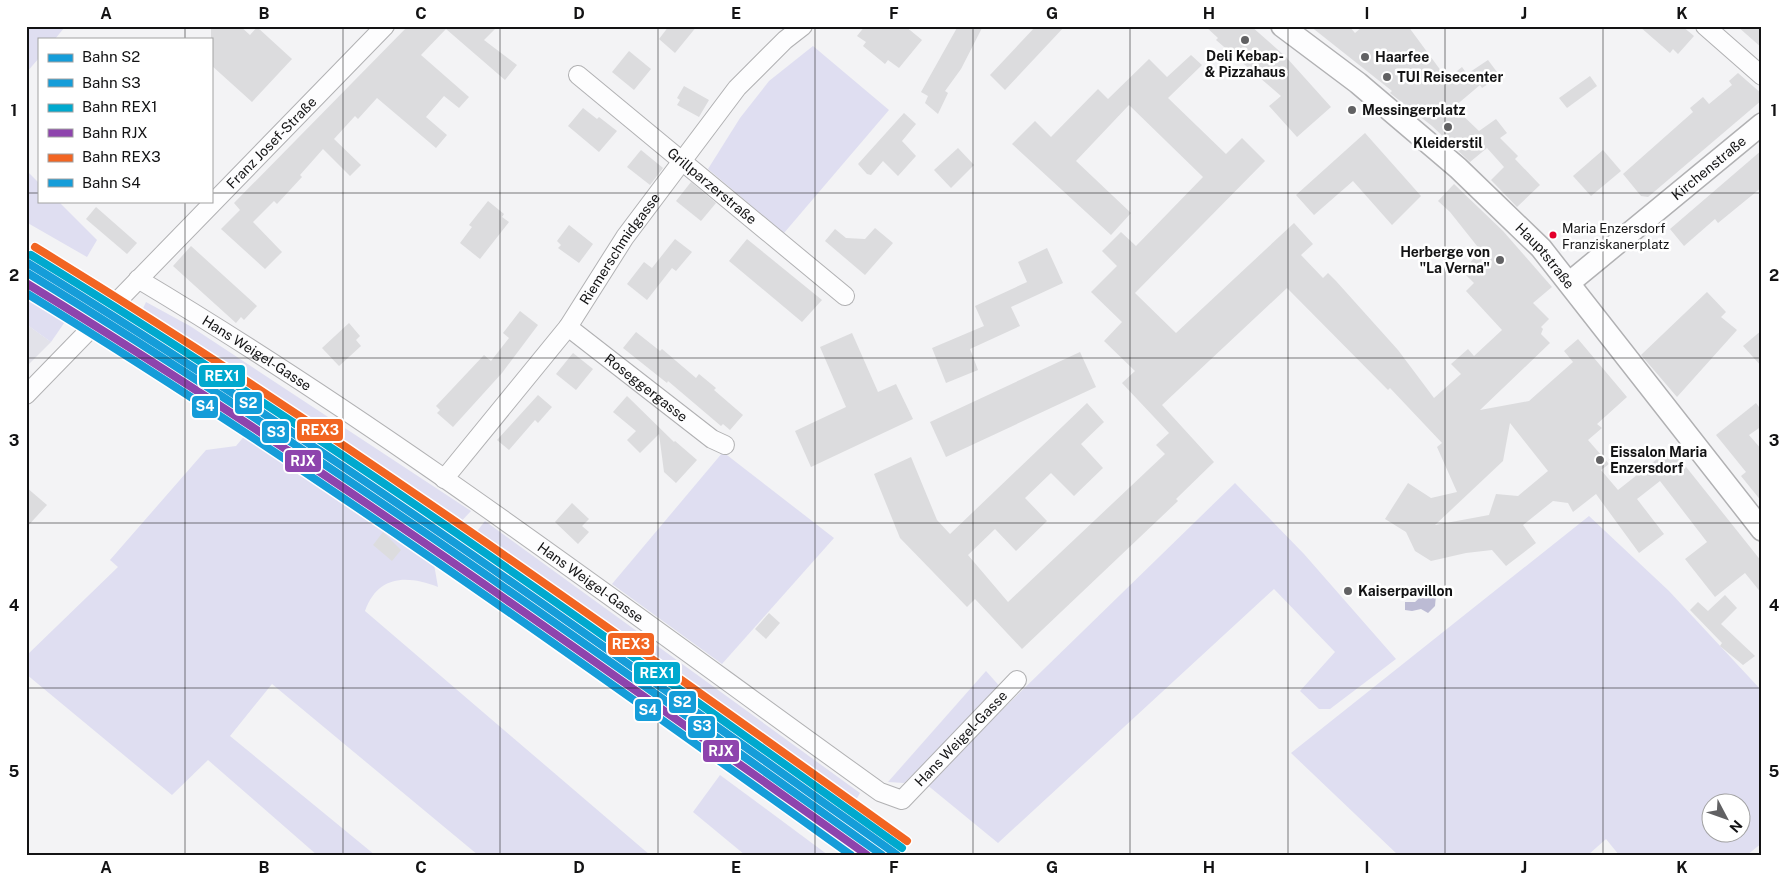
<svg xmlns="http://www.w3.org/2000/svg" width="1788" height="881" viewBox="0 0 1788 881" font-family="'Public Sans',sans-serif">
  <rect width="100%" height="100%" fill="#f3f3f5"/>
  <path fill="#e2e2e9" d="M26,324l25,18 -25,25z"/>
  <g fill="#dfdef1" fill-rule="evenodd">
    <path d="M26,26h35l3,2 -9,11h-16v19l-13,15z"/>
    <path d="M813,46l76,64 -105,123 -76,-64 32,-51 29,-37z"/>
    <path d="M26,170l13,13v18h19l39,39 -10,17 -61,-35z"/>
    <path d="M26,290l43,26 -18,26 -25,-18z"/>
    <path d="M146,302l44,24 281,185 -15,16 -173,-119 -144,-91z"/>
    <path d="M252,427l180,126 6,34c-31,-12 -60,-12 -73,24l285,244h-172l-206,-171 -42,52 145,119h-58l-109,-95 -36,35 -146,-121v-18l92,-89 -8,-7 96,-110 30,-4z"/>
    <path d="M723,452l111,86 -112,126 -110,-80z"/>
    <path d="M1235,483l69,71 92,105 -66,50h-11l-19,-18 35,-39 -61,-63 -276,254 -72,-59z"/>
    <path d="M1589,516l80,75 93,100v152l-15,12h-128l-13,-16 -18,16h-190l-107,-102zM1710,804h30v30h-30z"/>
    <path d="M485,521l375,272 -8,14 -381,-268z"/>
    <path d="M986,671l16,18 -98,94 -16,-1z"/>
    <path d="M720,775l108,80h-83l-52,-43z"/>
  </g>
  <path fill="#bcbbd4" d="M1429,589l7,6 -1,11 -7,7 -7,-4 -9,2 -7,-1v-8h10z"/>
  <g fill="#dcdcde" fill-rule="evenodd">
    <path d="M211,26h29l10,9 7,-8 35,32 -40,43 -41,-37z"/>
    <path d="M408,26h90l-14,14 33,25 -12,15 -59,-51 -25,26 48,42 -10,11 -15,-12 -18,21 21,18 -11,13 -59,-50 -19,21 -3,-3 -21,23 27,26 -11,11 -27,-27 -23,26 2,2 -25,27 -3,-3 -21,21 29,30 -17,17 -44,-40 19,-19 -6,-7z"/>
    <path d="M669,26h28l-22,27 -16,-14z"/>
    <path d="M865,26h40l17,14 -23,28 -11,-8 -3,4 -22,-18 3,-4 -9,-6z"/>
    <path d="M958,26h25l-22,43 -16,22 3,2 -10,21 -13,-11 3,-7 -7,-4z"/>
    <path d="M1036,26h29l-60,64 -15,-15z"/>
    <path d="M1205,26h46l35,31 45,50 -34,30 -28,-31 12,-10 -65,-56 2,-2z"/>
    <path d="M1310,26h39l6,7 8,-7h45l39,53 15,-12 5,7 21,-14 12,16 -18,12 -2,-3 -26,22 25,24 17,-12 11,14 -7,5 18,18 -3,3 25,26 -23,22 -26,-27 13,-13 -17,-19 -17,14 -38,-36 -42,-33 2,-2z"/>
    <path d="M1639,26h43l12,10 -16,18 -5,-5 -3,4z"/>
    <path d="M1737,26h25v22z"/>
    <path d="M629,51l22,18 -17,21 -22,-18z"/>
    <path d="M1191,55l11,10 -34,33 58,56 16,-16 23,23 -130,132 41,40 118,-110 19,21 -12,11 22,23 5,-5 8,8 62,69 36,48 27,-24 -10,-10 17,-15 6,7 28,-26 -36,-39 8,-8 -12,-12 19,-20 -31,-39 -12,-11 16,-17 49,47 49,56 -19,16 16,16 -8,8 2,2 -2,5 9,9 -70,67 49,-9 44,-39 -9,-11 14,-12 49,58 -30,27 5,4 -14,12 21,24 -8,6 17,20 53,-42 91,114v32l-17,-21 -30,24 -30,-38 22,-17 -47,-61 -23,18 27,35 -25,19 -43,-59 -23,18 -5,-9 -15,-2 -30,24 13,18 -30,23 -14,-16 -26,3 -35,8 -16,-10 -9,-19 -21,-13 23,-36 23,15 26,-6 -20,-45 5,-4 -52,-55 -2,2 -101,-102 -125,117 52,57 -38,37 2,2 -156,148 -47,-50 -8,8 -67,-69 -26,-64 37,-17 26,63 13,14 137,-131 17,19 -23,22 22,24 -29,28 -23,-23 -26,25 22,23 -31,30 -21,-22 -27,26 40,47 157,-148 -9,-9 13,-12 -47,-50 13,-12 -31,-30 18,-19 -31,-30 26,-26 -15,-15 19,-19 15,14 67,-69 -74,-72 -53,56 55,52 -20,22 -99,-91 23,-23 16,16 47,-48 10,10 41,-40 18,18zM1510,423l38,48 -30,25 -22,-2 -7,21 -54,10 68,-64z"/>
    <path d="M1738,73l24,21v6l-114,97 -7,-1 -18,-22 70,-62 -3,-4 13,-11 6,7 23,-19 -3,-4z"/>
    <path d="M1590,76l7,10 -30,22 -8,-10z"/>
    <path d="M684,86l25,14 -10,17 -22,-12 3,-5 -3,-2z"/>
    <path d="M583,108l14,11 2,-2 18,14 -18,21 -31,-26z"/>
    <path d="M904,113l12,11 -14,17 14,15 -18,20 -15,-15 -12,14 -4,-1 -9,-10z"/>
    <path d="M1365,133l56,63 -29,29 -39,-44 -39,34 -18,-20z"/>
    <path d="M958,148l16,17 -23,23 -17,-18z"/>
    <path d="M641,150l22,18 -13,17 -23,-18z"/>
    <path d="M1603,150l18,21 -30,25 -18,-20z"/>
    <path d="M1762,150v37l-44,36 -3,-4 -31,27 -14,-17z"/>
    <path d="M691,182l25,21 -15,18 -25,-20z"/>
    <path d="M488,201l16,13 -2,3 7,5 -29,37 -20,-16 12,-16 -3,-2z"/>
    <path d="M96,207l41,36 -10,11 -41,-35z"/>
    <path d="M569,225l24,19 -14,19 -21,-15 3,-3 -4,-4z"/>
    <path d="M875,228l18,15 -28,32 -40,-34 10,-12 11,9 19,1z"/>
    <path d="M675,239l17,13 -16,19 -4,-3 -25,32 -20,-16 17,-22 8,6z"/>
    <path d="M747,239l75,61 -20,22 -73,-61z"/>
    <path d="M191,246l66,60 -13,14 -3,-3 -5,6 -63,-57z"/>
    <path d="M1047,248l16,35 -52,24 9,19 -50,23 8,21 -32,13 -14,-35 52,-22 -9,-20 52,-24 -9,-20z"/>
    <path d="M1707,292l19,20 -5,5 16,13 -60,67 -36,-42z"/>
    <path d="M520,311l18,14 -36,48 -49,54 -16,-14 3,-3 -4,-4 48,-51 7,6 18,-23 -6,-5z"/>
    <path d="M349,323l11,13 -4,4 5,6 -22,20 -17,-18z"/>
    <path d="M1762,330v37l-19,-21z"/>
    <path d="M636,332l24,19 2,-2 34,29 3,-4 17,14 -2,2 29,25 -13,15 -7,-6 -2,2 -53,-45 -1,2 -44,-35z"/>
    <path d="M852,333l26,59 18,-8 17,35 -102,48 -16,-36 51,-24 -26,-60z"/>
    <path d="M1080,352l16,35 -150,70 -16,-35z"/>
    <path d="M573,353l20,16 -17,21 -20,-16z"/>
    <path d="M538,395l14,12 -14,16 -3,-3 -26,30 -12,-10z"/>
    <path d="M627,396l47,46 1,-1 22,19 -21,23 -12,-11 -5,-38 -19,19 -13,-13 9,-9 -23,-19z"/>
    <path d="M1756,403l6,8v15l-13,9 13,15v52l-21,-26 5,-4 -30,-37z"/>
    <path d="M26,487l21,18 -21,23z"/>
    <path d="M572,503l17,16 -7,7 7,6 -11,12 -23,-22z"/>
    <path d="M383,532l18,18 -9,11 -19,-16z"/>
    <path d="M1725,595l12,13 -16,16 34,32 -12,9 -23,-19 2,-3 -32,-33 8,-8 10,9z"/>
    <path d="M769,613l11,10 -14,16 -11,-10z"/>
  </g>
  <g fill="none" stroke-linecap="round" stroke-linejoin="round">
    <defs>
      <g id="minor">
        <path d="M1705,26l57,50"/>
        <path id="s1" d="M578,75l267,221"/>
        <path id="s2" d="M138,279c258,154 497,337 742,513l22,8 115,-120"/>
        <path id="s3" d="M568,327l144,112 13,6"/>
        <path id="s4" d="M26,395l359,-369"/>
        <path id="s5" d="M444,479l124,-152 57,-90 112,-149 48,-48 18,-14"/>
      </g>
      <g id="major">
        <path id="s6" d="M1282,26l76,57 100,85 83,80 221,282"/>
        <path id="s7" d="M1569,283l193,-159"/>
      </g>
    </defs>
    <use href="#minor" stroke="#b1b1b3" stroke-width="20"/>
    <use href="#major" stroke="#b1b1b3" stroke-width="24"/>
    <use href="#minor" stroke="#fdfdfe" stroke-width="18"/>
    <use href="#major" stroke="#fdfdfe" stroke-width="21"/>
    <defs>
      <path id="rail-1" d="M26,262c300,184 585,389 871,593"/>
      <path id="rail-2" d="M26,272c295,181 574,382 856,583"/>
      <path id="rail-3" d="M31,255c300,183 585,389 871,593"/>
      <path id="rail-4" d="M26,283c290,177 564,375 841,572"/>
      <path id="rail-5" d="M35,247c301,184 586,389 872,594"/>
      <path id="rail-6" d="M26,293c284,174 554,368 825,562"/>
    </defs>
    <use href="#rail-1" stroke="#fff" stroke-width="11"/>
    <use href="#rail-2" stroke="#fff" stroke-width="11"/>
    <use href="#rail-3" stroke="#fff" stroke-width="11"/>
    <use href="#rail-4" stroke="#fff" stroke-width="11"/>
    <use href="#rail-5" stroke="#fff" stroke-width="11"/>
    <use href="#rail-6" stroke="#fff" stroke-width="11"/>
    <use href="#rail-1" stroke="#159dd9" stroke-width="8"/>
    <use href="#rail-2" stroke="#159dd9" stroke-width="8"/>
    <use href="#rail-3" stroke="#00a9ce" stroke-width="8"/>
    <use href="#rail-4" stroke="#8e44ad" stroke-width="8"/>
    <use href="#rail-5" stroke="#f26522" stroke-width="8"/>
    <use href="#rail-6" stroke="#159dd9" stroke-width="8"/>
  </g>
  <path fill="none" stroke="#131314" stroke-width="1" stroke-opacity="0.55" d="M185,26v13M343,26v829M500,26v829M658,26v829M815,26v829M973,26v829M1130,26v829M1288,26v829M1445,26v829M1603,26v829M26,193h13M211,193h1551M185,201v654M26,358h1736M26,523h1736M26,688h1736"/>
  <g fill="#616163" stroke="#fff" stroke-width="2">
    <circle cx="1245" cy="40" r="5"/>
    <circle cx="1365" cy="57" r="5"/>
    <circle cx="1387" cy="77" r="5"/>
    <circle cx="1352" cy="110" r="5"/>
    <circle cx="1448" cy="127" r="5"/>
    <circle cx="1500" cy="260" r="5"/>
    <circle cx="1600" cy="460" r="5"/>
    <circle cx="1348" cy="591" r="5"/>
  </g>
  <circle fill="#e4002b" stroke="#fff" stroke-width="2" cx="1553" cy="235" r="4.5"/>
  <g text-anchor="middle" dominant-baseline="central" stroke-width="5" stroke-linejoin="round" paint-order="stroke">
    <g font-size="13" fill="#131314" stroke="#fff" text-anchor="start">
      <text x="1562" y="228">Maria Enzersdorf<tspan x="1562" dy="16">Franziskanerplatz</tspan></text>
    </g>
    <g font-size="14" font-weight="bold" fill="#131314" stroke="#fff" text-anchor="start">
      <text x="1245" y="56" text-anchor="middle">Deli Kebap-<tspan x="1245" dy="16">&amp; Pizzahaus</tspan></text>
      <text x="1375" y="57">Haarfee</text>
      <text x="1397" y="77">TUI Reisecenter</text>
      <text x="1362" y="110">Messingerplatz</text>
      <text x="1448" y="143" text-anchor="middle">Kleiderstil</text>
      <text x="1490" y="252" text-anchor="end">Herberge von<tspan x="1490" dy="16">"La Verna"</tspan></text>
      <text x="1610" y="452">Eissalon Maria<tspan x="1610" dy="16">Enzersdorf</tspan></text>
      <text x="1358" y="591">Kaiserpavillon</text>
    </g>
    <g font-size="14" fill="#131314" stroke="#fff">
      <text stroke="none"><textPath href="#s4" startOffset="352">Franz Josef-Straße</textPath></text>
      <text stroke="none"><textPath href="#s7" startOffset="181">Kirchenstraße</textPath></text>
      <text stroke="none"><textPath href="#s1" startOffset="174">Grillparzerstraße</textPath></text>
      <text stroke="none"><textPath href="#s5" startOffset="290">Riemerschmidgasse</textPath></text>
      <text stroke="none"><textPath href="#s6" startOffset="350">Hauptstraße</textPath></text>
      <text stroke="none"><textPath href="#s2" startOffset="140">Hans Weigel-Gasse</textPath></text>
      <text stroke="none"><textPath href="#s3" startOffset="99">Roseggergasse</textPath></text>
      <text stroke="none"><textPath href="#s2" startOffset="545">Hans Weigel-Gasse</textPath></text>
      <text stroke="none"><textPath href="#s2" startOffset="1011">Hans Weigel-Gasse</textPath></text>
    </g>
  </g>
  <g stroke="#fff" stroke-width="2">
    <rect x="198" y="364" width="48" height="24" rx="5" fill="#00a9ce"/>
    <rect x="234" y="391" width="29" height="24" rx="5" fill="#159dd9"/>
    <rect x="191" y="395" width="28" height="24" rx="5" fill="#159dd9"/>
    <rect x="296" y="418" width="48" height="24" rx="5" fill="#f26522"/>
    <rect x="261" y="420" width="29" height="24" rx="5" fill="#159dd9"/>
    <rect x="284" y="449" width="38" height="24" rx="5" fill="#8e44ad"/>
    <rect x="607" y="632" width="48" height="24" rx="5" fill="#f26522"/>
    <rect x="633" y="661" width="48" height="24" rx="5" fill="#00a9ce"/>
    <rect x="668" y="690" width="29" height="24" rx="5" fill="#159dd9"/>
    <rect x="634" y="698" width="28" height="24" rx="5" fill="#159dd9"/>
    <rect x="687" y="715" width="29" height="24" rx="5" fill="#159dd9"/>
    <rect x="702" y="739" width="38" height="24" rx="5" fill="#8e44ad"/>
  </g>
  <g font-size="14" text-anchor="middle" font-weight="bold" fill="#fff">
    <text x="222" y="381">REX1</text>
    <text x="248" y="408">S2</text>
    <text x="205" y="411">S4</text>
    <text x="320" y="435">REX3</text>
    <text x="276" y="437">S3</text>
    <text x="303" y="466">RJX</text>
    <text x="631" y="649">REX3</text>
    <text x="657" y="678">REX1</text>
    <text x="682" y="707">S2</text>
    <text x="648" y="715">S4</text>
    <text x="702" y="731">S3</text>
    <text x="721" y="756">RJX</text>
  </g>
  <rect width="1788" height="881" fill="none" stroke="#ffffff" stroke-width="55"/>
  <rect x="38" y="38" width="175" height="165" fill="#ffffff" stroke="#a1a1a1"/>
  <rect x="48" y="54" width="25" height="8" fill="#159dd9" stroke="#a1a1a1"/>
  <text x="82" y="62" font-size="15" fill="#131314">Bahn S2</text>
  <rect x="48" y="79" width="25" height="8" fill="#159dd9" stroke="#a1a1a1"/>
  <text x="82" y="88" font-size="15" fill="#131314">Bahn S3</text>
  <rect x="48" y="104" width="25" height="8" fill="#00a9ce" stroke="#a1a1a1"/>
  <text x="82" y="112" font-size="15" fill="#131314">Bahn REX1</text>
  <rect x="48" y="129" width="25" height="8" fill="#8e44ad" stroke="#a1a1a1"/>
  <text x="82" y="138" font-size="15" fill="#131314">Bahn RJX</text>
  <rect x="48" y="154" width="25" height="8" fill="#f26522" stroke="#a1a1a1"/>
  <text x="82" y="162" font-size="15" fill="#131314">Bahn REX3</text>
  <rect x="48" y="179" width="25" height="8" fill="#159dd9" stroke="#a1a1a1"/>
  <text x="82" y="188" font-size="15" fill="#131314">Bahn S4</text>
  <g transform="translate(1726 818) rotate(131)"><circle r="24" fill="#ffffff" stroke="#a1a1a1"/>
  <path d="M0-4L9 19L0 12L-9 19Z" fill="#616163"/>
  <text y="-8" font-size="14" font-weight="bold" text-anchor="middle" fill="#131314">N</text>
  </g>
  <rect x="28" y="28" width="1732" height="826" fill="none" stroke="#131314" stroke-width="2"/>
  <g font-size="16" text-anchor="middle" font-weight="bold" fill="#131314">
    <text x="106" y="19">A</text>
    <text x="264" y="19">B</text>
    <text x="421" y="19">C</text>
    <text x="579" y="19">D</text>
    <text x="736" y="19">E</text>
    <text x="894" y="19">F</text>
    <text x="1052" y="19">G</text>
    <text x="1209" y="19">H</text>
    <text x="1367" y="19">I</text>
    <text x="1524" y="19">J</text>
    <text x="1682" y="19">K</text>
    <text x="14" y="116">1</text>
    <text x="1774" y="116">1</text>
    <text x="14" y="281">2</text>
    <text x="1774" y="281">2</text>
    <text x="14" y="446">3</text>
    <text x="1774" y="446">3</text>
    <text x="14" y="611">4</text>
    <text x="1774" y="611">4</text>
    <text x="14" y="777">5</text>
    <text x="1774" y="777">5</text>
    <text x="106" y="873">A</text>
    <text x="264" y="873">B</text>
    <text x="421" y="873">C</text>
    <text x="579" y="873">D</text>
    <text x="736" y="873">E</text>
    <text x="894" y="873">F</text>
    <text x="1052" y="873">G</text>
    <text x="1209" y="873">H</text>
    <text x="1367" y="873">I</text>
    <text x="1524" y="873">J</text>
    <text x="1682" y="873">K</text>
  </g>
</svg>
